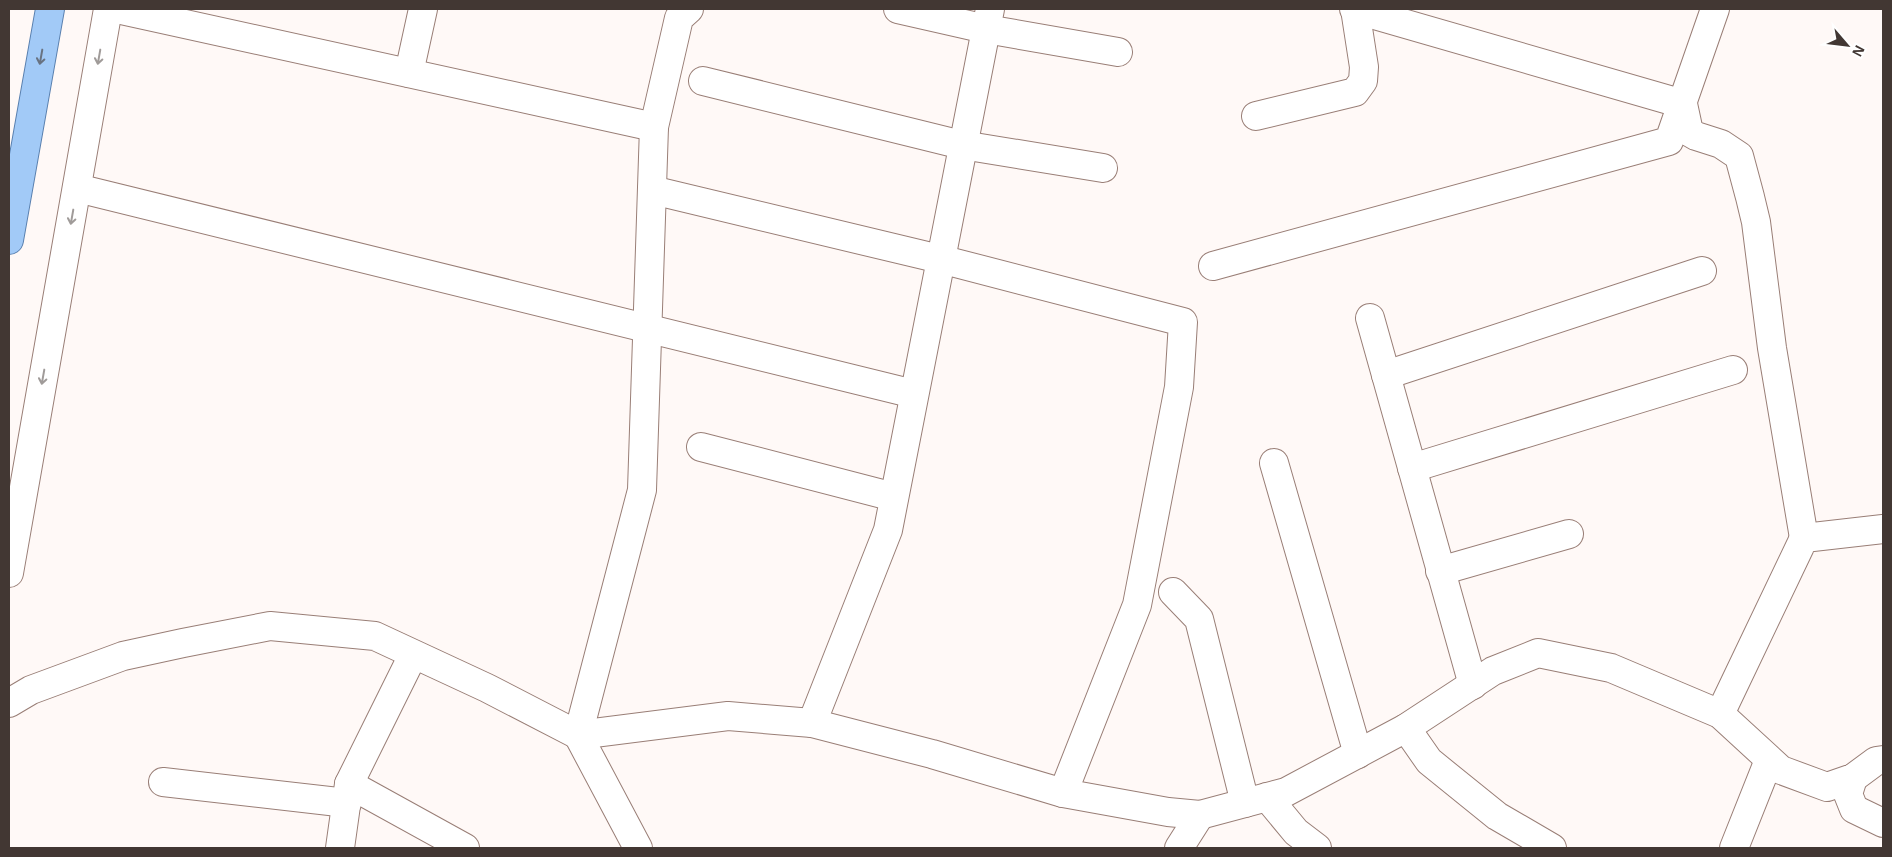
<svg xmlns="http://www.w3.org/2000/svg" width="1892" height="857" viewBox="0 0 1892 857" font-family="Helvetica,sans-serif">
  <rect width="100%" height="100%" fill="#fff9f7"/>
  <g fill="none" stroke-linecap="round" stroke-linejoin="round">
    <defs>
      <g id="minor">
        <path d="M117,9l537,118"/>
        <path d="M898,9l88,20 132,23"/>
        <path d="M1354,9l329,95"/>
        <path d="M409,73l14,-64"/>
        <path d="M703,81l259,64 141,23"/>
        <path d="M1683,104l6,28 7,4 25,8 18,12 11,41 6,25 16,126 32,190"/>
        <path d="M1256,116l99,-24 8,-11 1,-14 -9,-58"/>
        <path d="M77,188l837,206"/>
        <path d="M652,190l288,69 243,63 -4,65 -42,218 -74,188"/>
        <path d="M1213,266l456,-125 46,-132"/>
        <path d="M1370,318l103,367"/>
        <path d="M1386,375l316,-104"/>
        <path d="M701,447l193,50"/>
        <path d="M1274,463l84,291"/>
        <path d="M1412,468l321,-98"/>
        <path d="M1440,571l129,-37"/>
        <path d="M9,573l99,-564"/>
        <path d="M1173,592l26,27 46,184"/>
        <path d="M9,703l22,-13 92,-34 60,-13 87,-17 105,10 112,52 91,47 150,-19 84,7 120,31 131,39 105,19 32,3 86,-23 120,-64 87,-57 45,-18 73,15 109,46 61,56 46,17 26,-9 23,-17 7,-1"/>
        <path d="M1720,714l84,-176 79,-9"/>
        <path d="M812,723l76,-193 102,-521"/>
        <path d="M1406,728l23,33 68,55 55,32"/>
        <path d="M1853,778l-5,16 6,15 29,14"/>
        <path d="M163,782l184,21"/>
        <path d="M349,784l116,64"/>
        <path d="M1267,797l29,35 21,16"/>
        <path d="M340,848l9,-64 64,-129"/>
        <path d="M638,848l-60,-113 64,-245 12,-363 25,-109 10,-9"/>
        <path d="M1179,848l21,-33"/>
        <path d="M1734,848l35,-88"/>
      </g>
      <path id="major" d="M9,240l41,-231"/>
    </defs>
    <use href="#minor" stroke="#997e76" stroke-width="30"/>
    <use href="#major" stroke="#587fae" stroke-width="30"/>
    <use href="#minor" stroke="#fff" stroke-width="28"/>
    <use href="#major" stroke="#a2caf7" stroke-width="28"/>
  </g>
  <defs><path id="oneway-shaft" d="M-6 0H5M1.5-3L5.5 0L1.5 3" fill="none" stroke-width="1.6" stroke-linecap="round" stroke-linejoin="round" transform="scale(1.25)"/></defs>
  <use stroke="#687281" href="#oneway-shaft" transform="translate(41 57) rotate(100)"/>
  <g stroke="#a09b99">
    <use href="#oneway-shaft" transform="translate(99 57) rotate(100)"/>
    <use href="#oneway-shaft" transform="translate(72 217) rotate(100)"/>
    <use href="#oneway-shaft" transform="translate(43 377) rotate(100)"/>
  </g>
  <rect width="1892" height="857" fill="none" stroke="#423733" stroke-width="20"/>
  <g transform="translate(1847 45) rotate(118)" stroke="#ffffff" stroke-width="4" paint-order="stroke">
  <path d="M0-4L9 19L0 12L-9 19Z" fill="#423733"/>
  <text y="-8" font-size="14" font-weight="bold" text-anchor="middle" fill="#423733">N</text>
  </g>
</svg>
